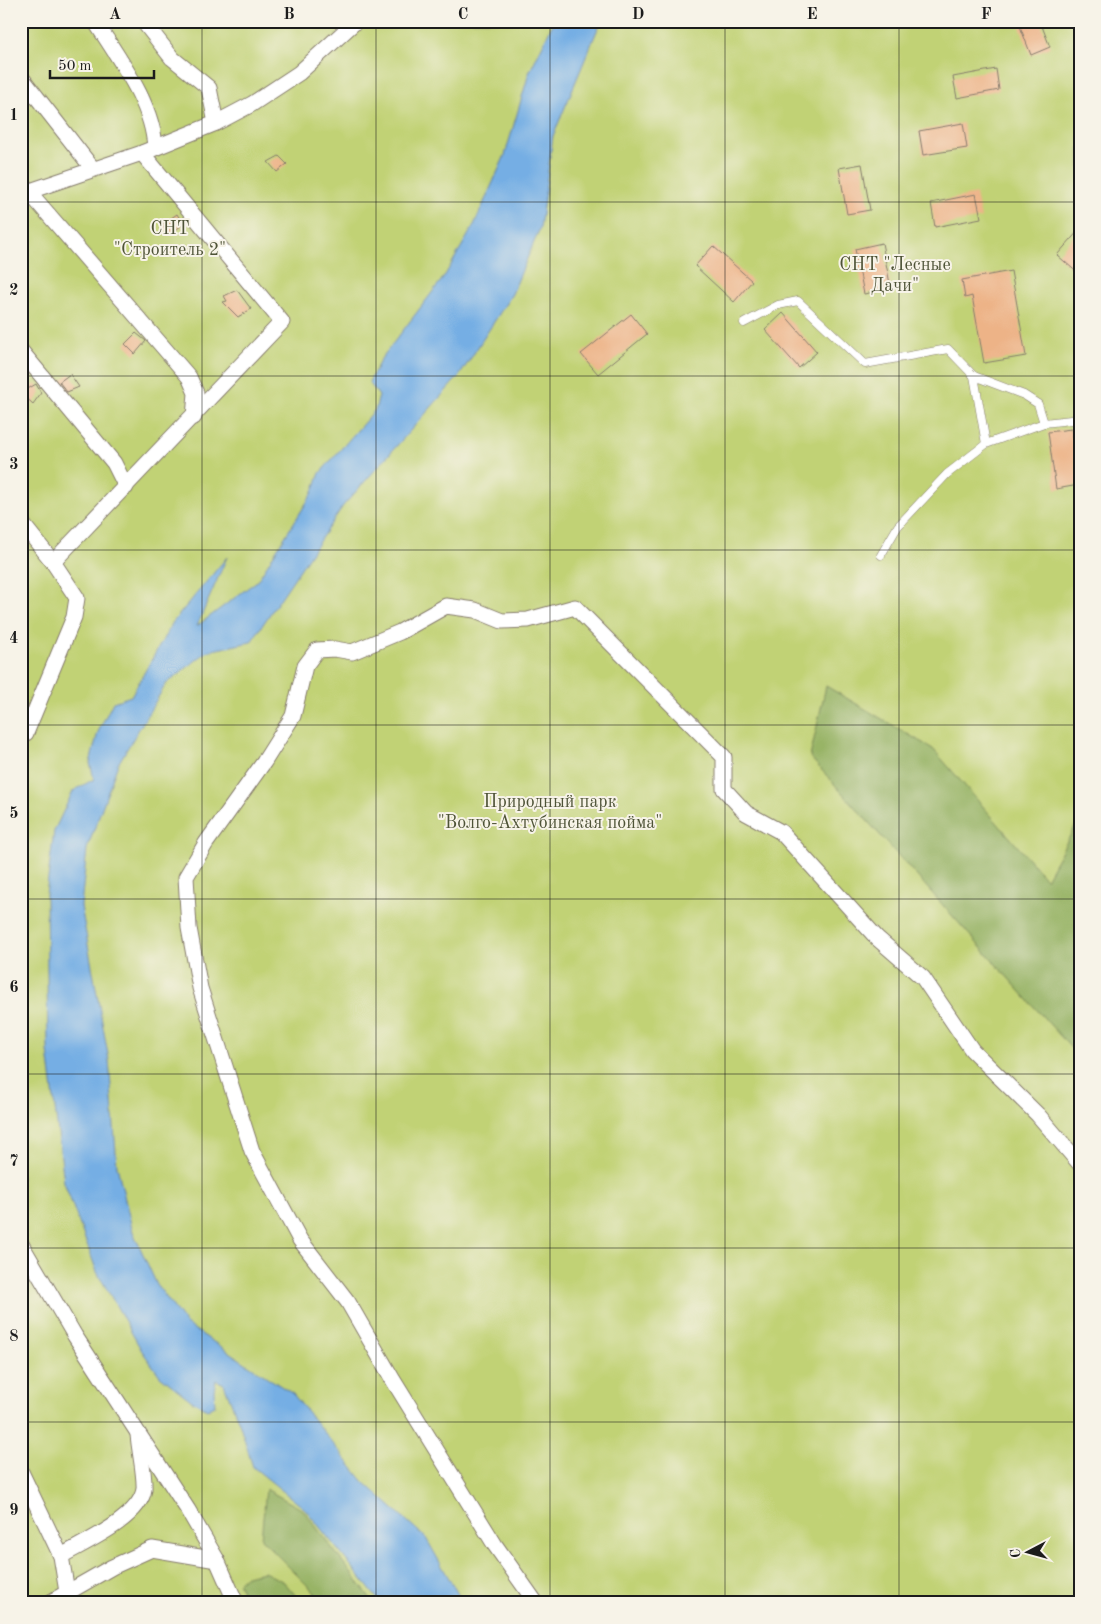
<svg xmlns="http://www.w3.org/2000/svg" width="1101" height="1624" viewBox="0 0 1101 1624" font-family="'Old Standard TT',serif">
  <rect width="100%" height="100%" fill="#f7f3e8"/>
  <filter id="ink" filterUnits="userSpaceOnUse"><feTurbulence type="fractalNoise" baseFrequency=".02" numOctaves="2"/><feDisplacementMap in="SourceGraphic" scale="10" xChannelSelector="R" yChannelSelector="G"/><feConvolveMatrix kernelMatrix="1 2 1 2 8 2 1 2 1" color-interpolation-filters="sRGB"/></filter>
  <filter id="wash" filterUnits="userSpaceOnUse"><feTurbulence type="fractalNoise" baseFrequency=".0096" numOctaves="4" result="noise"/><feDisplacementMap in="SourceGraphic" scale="20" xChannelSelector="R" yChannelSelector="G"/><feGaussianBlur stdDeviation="1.12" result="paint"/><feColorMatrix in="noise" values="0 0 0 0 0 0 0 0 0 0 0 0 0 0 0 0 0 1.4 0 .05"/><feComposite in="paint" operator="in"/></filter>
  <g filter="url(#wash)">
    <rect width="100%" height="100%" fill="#f0ddbe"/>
    <rect fill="#c1d275" stroke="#6e7748" x="21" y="21" width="1059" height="1582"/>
    <g fill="#98b466" stroke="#5a6841">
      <path d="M826,686l107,63 113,130 34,-61v240l-270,-301z"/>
      <path d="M266,1489l37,21 71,93h-49l-64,-64z"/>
      <path d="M264,1572l20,10 18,21h-54l-10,-20 8,-7z"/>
    </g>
    <path fill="#74aee4" stroke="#486580" d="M554,21h47l-48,115 -13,92 -28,66 -52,81 -117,131 -92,136 -43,9 -42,33 -48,80 -31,85 -6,57 28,154 8,106 16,66 24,53 29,39 107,70 71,88 62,56 37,65h-82l-76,-94 -52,-42 -13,-42 -16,-41 -8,-4 -2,10 1,16 -8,3 -15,-8 -32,-25 -18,-25 -45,-79 -33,-90 -16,-131 -2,-157 8,-63 19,-40 21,-12 -4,-16 8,-31 15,-30 18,-6 42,-74 54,-65 -30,69 60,-45 55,-87 8,-21 55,-63 4,-14 -10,-14 12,-23 63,-82 30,-52 31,-70 24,-82z"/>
    <g id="blocks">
      <g fill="#edb387">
        <path d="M1018,21h22l10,26 -19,8z"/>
        <path d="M996,69l3,21 -42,8 -4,-21z"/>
        <path d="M963,123l4,25 -44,7 -4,-24z"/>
        <path d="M279,156l8,8 -10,8 -9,-10z"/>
        <path d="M862,164l8,46 -23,4 -8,-46z"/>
        <path d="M976,194l5,24 -46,9 -4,-24z"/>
        <path d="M177,214l6,10 -12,10 -10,-9z"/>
        <path d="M1080,229v46l-23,-20z"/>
        <path d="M882,243l9,46 -27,5 -9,-45z"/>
        <path d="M713,246l39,35 -18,21 -39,-36z"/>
        <path d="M1011,271l15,85 -42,7 -12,-67 -7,2 -3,-18z"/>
        <path d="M237,290l14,19 -13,8 -15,-15 4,-1 -3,-5z"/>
        <path d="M783,313l34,39 -18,16 -34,-38z"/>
        <path d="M631,314l16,20 -49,40 -17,-20z"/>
        <path d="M136,333l10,8 -11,13 -10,-10z"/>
        <path d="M70,374l9,13 -12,5 -8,-10z"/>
        <path d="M36,384l5,9 -8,11 -12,-11z"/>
        <path d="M1071,429l8,56 -23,4 -8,-57z"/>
      </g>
    </g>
  </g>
  <g filter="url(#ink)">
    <use href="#blocks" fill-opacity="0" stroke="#867c6d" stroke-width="1"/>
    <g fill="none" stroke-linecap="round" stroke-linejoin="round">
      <defs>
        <g id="service">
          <path d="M744,323l34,-18 20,-4 67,63 83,-15 26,27 50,19 14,9 6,19"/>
          <path d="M974,376l12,68"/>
          <path d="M881,555l17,-29 49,-52 39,-30 58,-21 36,-4"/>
        </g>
        <g id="minor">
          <path d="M95,21c23,37 58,82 60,127"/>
          <path d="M143,21l29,37 37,30 7,35"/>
          <path d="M21,77l72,92"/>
          <path d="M29,192l160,185 7,16 -2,24"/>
          <path d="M21,194l121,-41 74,-30 36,-19 47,-31 57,-52"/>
          <path d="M21,351l93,112 12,24"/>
          <path d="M21,522l32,40 24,36 -3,19 -48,116 -5,1"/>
          <path d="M53,562l229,-240 -140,-169"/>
          <path d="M21,1244l54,92 113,174 29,50 19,43"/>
          <path d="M21,1472l40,84 6,36"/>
          <path d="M61,1556c24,-14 79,-38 83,-67 1,-15 -5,-39 -6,-55"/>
          <path d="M49,1603l63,-36 40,-18 65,11"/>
          <path d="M536,1603l-41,-58 -102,-165 -45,-78 -48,-62 -48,-89 -52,-163 -11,-60 -3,-51 20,-34 58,-81 29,-46 12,-50 12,-16 18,-1 17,3 48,-20 46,-26 29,4 27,11 26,-1 47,-13 149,150v32l22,24 35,19 96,106 46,40 49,72 66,65 42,49"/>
        </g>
      </defs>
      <use href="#service" stroke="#867c6d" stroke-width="9"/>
      <use href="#minor" stroke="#867c6d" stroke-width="17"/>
      <use href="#service" stroke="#fff" stroke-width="8"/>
      <use href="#minor" stroke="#fff" stroke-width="15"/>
    </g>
  </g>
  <path fill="none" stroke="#1c1c1c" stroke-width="1" stroke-opacity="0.55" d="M202,21v1582M376,21v1582M550,21v1582M725,21v1582M899,21v1582M21,202h1059M21,376h1059M21,550h1059M21,725h1059M21,899h1059M21,1074h1059M21,1248h1059M21,1422h1059"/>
  <g text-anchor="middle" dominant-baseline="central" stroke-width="4" stroke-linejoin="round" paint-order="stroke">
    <g font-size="18" fill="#4e5337" stroke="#f7f3e8">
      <text x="170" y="229">СНТ<tspan x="170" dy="21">"Строитель 2"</tspan></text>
      <text x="895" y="265">СНТ "Лесные<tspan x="895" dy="21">Дачи"</tspan></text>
      <text x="550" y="802">Природный парк<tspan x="550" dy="21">"Волго-Ахтубинская пойма"</tspan></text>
    </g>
  </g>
  <rect width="1101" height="1624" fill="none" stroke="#f7f3e8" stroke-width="55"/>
  <g transform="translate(1028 1552) rotate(264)" stroke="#f7f3e8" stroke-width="4" paint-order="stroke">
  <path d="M0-4L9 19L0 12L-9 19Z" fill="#1c1c1c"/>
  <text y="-8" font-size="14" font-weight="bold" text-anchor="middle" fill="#1c1c1c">С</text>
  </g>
  <path d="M50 70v8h104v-8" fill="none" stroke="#1c1c1c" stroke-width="2.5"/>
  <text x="58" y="70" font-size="15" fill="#1c1c1c" stroke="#f7f3e8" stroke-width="4" paint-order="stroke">50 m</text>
  <rect x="28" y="28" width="1046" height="1568" fill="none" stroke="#1c1c1c" stroke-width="2"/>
  <g font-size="16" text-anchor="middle" font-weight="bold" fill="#1c1c1c">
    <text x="115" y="19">A</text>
    <text x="289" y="19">B</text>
    <text x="463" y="19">C</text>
    <text x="638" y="19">D</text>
    <text x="812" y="19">E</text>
    <text x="986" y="19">F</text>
    <text x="14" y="120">1</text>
    <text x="14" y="295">2</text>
    <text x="14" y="469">3</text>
    <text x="14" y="643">4</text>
    <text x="14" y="818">5</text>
    <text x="14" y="992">6</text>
    <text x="14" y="1166">7</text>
    <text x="14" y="1341">8</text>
    <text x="14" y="1515">9</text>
  </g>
</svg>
